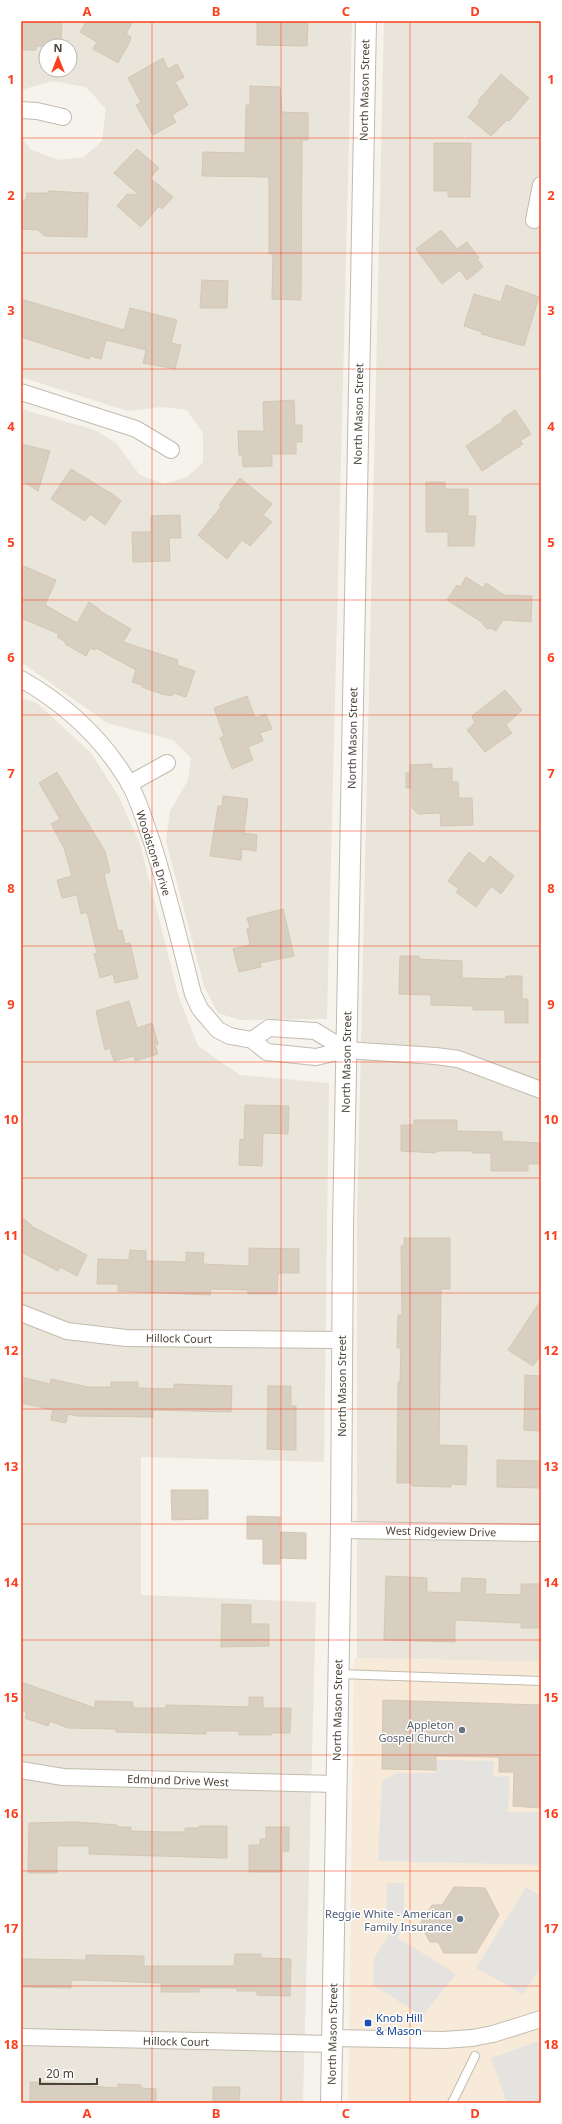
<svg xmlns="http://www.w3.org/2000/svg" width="562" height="2124" viewBox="0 0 562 2124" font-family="'Noto Sans',sans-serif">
  <rect width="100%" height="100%" fill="#f6f3ec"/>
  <g fill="#eae5da" fill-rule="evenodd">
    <path d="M21,21h331l-25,998 -87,1 -22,-7 -14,-27 -38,-145 4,-30 18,-31 3,-22 -18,-18 -66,-17 -86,-61v-253l74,21 21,13 24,32 24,9 23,-7 16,-15v-29l-16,-23 -25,-3 -35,4 -106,-34v-242l9,14 28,11 26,-3 18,-16 4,-32 -20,-22 -33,-6 -32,9zM46,46h24v24h-24z"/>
    <path d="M384,21h157v1641l-184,-4v-438z"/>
    <path d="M21,698l16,5 54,50 28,44 21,47 39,154 19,48 42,29 89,8 -5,379 -183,-5v138l175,7 -13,501h-282z"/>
  </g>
  <path fill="#f7ead8" d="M354,1658l187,4v441h-193z"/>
  <g fill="#e5e3e0">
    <path d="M437,1760l57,1 -1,16 17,-1 -2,36h33v53l-163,-4 4,-81 16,-7h38z"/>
    <path d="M387,1883h17v32h-18z"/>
    <path d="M526,1887l15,9v71l-18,27 -47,-26z"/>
    <path d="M395,1926l7,4 -4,8 58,36 -34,42 -49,-31 1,-27z"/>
    <path d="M536,2042l5,1v60h-34l-16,-45z"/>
  </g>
  <g fill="#d8cfc1" stroke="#d3c7b4">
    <path d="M21,21h41l-1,25h-25v4h-15z"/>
    <path d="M87,21h46l-7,13 5,3 -1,4 -12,22 -25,-14 4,-7 -17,-10z"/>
    <path d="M257,21h51l-1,25 -50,-1z"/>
    <path d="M163,58l5,11 9,-5 7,13 -9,5 13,23 -16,10 4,7 -23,13 -17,-30 5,-3 -13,-24z"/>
    <path d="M501,74l28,24 -20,23 -2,-1 -16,16 -23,-19 12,-15 -2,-1z"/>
    <path d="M250,86l30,1 2,25 26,1v27h-6l-1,160 -29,-1 1,-45h-4v-77l-67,-1 1,-24 42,1 1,-48h4z"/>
    <path d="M434,143h37l-1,54h-22v-6h-14z"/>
    <path d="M137,149l22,19 -9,10 23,19 -11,12 -3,-3 -18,21 -24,-21 10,-12 12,1 -25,-22z"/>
    <path d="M48,191l40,2 -1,44 -42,-1 -7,-6 -17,-1v-29h5l1,-7h21z"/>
    <path d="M441,230l16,19 10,-7 12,16 -2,1 6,8 -16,13 -7,-10 -18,14 -26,-35z"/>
    <path d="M202,280l26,1 -1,27h-27z"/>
    <path d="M506,285l33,12 -15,49 -43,-12 1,-2 -18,-6 10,-32 27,8z"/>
    <path d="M21,299l103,31 6,-22 47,12 -6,23 10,2 -6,24 -32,-6 3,-13 -40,-10 -5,19 -11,-3 -1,3 -68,-22z"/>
    <path d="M294,400l1,25h7v17h-6v12h-24v12l-29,1 -1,-12h-3l-1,-24h26l-1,-29z"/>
    <path d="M515,410l16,24 -11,7 3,3 -41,27 -16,-25 37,-25 -1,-2z"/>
    <path d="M21,444l29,7 -12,40 -17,-11z"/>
    <path d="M71,469l43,26 7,6 -16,24 -15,-11 -5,7 -34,-22z"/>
    <path d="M240,478l32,26 -9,11 9,7 -22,24 -8,-6 -15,19 -29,-24 23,-28 -2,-2z"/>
    <path d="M426,482h19v7h23v27h8l-2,30h-26v-14h-22z"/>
    <path d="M180,515l1,23h-12l1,23 -37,1 -1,-30h19v-16z"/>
    <path d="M21,565l35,15 -11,25 32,18 12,-21 10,7 1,2 31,18 -8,13 55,18 -1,5 18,6 -9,26 -13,-4 -1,3 -10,-2 -20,-7v-2l-10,-3 4,-12 -40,-22 -1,2 -5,-2 -4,8 -21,-12 1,-2 -9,-5 2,-3 -38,-16z"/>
    <path d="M466,577l17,11 3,-5 18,12 28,1 -1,26 -28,-2 -7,11 -5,-3 -4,1 -7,-8 -33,-21 10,-15 3,2z"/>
    <path d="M505,690l17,20 -16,15 6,8 -27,19 -18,-22 8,-7 -3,-7z"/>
    <path d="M247,696l8,22 11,-4 6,15 -12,4 3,8 -15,6 5,13 -21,9 -12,-31 4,-2 -10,-28z"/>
    <path d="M432,764v5l20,-1v14h6l1,16h13l1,27 -32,1 -1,-13 -22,1 -6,-6v-20h-6v-15h4v-8z"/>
    <path d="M57,772l48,79 5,21 -6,2 14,57 4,-1 3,14 5,-1 8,35 -23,5 -2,-9 -13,4 -6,-24 3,-1 -10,-41 -6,2 -4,-19 -15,3 -5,-18 15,-4 -8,-28 -13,-24 9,-5 -21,-36z"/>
    <path d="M223,796l25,3 -4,34 13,2 -1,16 -14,-2 -1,11 -31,-4 8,-50h4z"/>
    <path d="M469,852l15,12 6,-8 24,20 -13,18 -10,-8 -15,21 -20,-15 3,-3 -11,-8z"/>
    <path d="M283,909l11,47 -34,7 1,4 -22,5 -6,-23 17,-4 -3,-16 3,-1 -3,-10z"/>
    <path d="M400,956h19v3l43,2v17l44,1v-3h16v23h6v24h-23v-13h-32v-4l-42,-1v-10l-32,-1z"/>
    <path d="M129,1001l8,27 15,-5 6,21 -3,1 3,9 -23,7 -1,-5 -20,5 -4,-13 -5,2 -9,-39z"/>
    <path d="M245,1105l44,1 -1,28 -25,-1 -1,33 -23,-1 1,-26 4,1z"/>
    <path d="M414,1120h43v11l45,1v9l39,2v21h-13v7h-37v-18h-19v-2h-36v2l-35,-2v-26h13z"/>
    <path d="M21,1216l12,11 54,28 -10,21 -17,-9 -2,4 -37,-19z"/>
    <path d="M404,1238h46v51h-9l-2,156 28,1 -1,39 -15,-1v3l-39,-1v-3h-15l1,-101h2l1,-34h-4l1,-33h4l-1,-69h3z"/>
    <path d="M249,1248l50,1v24h-21l-1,21h-29v-4l-37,-1 -1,6 -92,-4v-7h-21l1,-25 31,1 1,-10 16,1v10l40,1v-10l18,1 -1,11 46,2z"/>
    <path d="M541,1300v54l-8,12 -25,-16z"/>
    <path d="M525,1375l16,1v55l-17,-1z"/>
    <path d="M21,1377l29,7 1,-5 37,8h23v-5h27v6l36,1v-5l58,2 -1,26 -78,-2v7l-76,-1 -9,-2 -2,9 -15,-3 2,-10 -32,-7z"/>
    <path d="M268,1386h23v20h5v44l-29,-1z"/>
    <path d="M497,1460l44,1v27l-44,-1z"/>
    <path d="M171,1490h37v29l-36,1z"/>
    <path d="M247,1516l33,1 -1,15 27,1v26l-26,-1v6h-17v-25h-16z"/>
    <path d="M386,1576l41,2v14l34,1 1,-15 24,1 -1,15 36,1v-11h20v44h-20v-5l-66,-3v22l-71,-2z"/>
    <path d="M222,1604l29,1v19h18v22l-48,1z"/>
    <path d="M21,1682l74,26v-7l38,1v6h33v-3l83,2v-10h14v11h28l-1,25h-19v2h-32v-4h-33v3l-90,-2v-3l-48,-1 -18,-7 -2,5 -23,-8 2,-5 -6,-3z"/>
    <path d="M383,1700l158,5v103l-28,-2 1,-34h-15v-15l-63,-1v14l-54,-1z"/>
    <path d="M75,1822l42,3v2h14v4l36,1h18v-4h14v-2h28v32l-138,-4v-8h-32v27h-29l1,-50z"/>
    <path d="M266,1827h23v24h-7v21h-33v-27h11v-6h6z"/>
    <path d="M454,1887l31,1 14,27 -23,38h-32l-6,-11h-8l-10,-18 12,-19h10z"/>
    <path d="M235,1954h26v4l30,1 -1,37 -33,-1v-4h-20v-3h-38v4h-38v-9l-51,-2 -39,-1v8l-50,-1v-28l65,1v-5l58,1v10h90z"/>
    <path d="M30,2082l59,2v2l29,2v-4l23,1v3l15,1v14h-126z"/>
    <path d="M213,2087h27l-1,16h-26z"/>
  </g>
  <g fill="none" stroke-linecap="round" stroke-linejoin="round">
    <defs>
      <g id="service">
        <path d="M339,1674l202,7"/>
        <path d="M452,2103l23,-47"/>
      </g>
      <g id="minor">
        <path d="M21,110l16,1 26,6"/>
        <path d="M534,220l7,-35"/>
        <path d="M21,392l115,37 35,21"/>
        <path d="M21,679c44,25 82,60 108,104 10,18 16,39 23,59 16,50 28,101 41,152l7,15 18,21 12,6 22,4 15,12 49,5 30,-7 90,6 22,3 83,31"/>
        <path d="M129,784l38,-21"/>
        <path d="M252,1040l17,-12 46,3 31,19"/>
        <path d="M21,1313l46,18 59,7 215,2"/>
        <path d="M341,1530l200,3"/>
        <path d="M21,1770l42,7 273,7"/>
        <path d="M21,2037l311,7"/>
        <path d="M332,2038l112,2 28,-2 21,-4 48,-15"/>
      </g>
      <path id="tertiary" d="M331,2103l10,-573 2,-302 23,-1207"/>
    </defs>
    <use href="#service" stroke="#c2bbae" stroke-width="10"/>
    <use href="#minor" stroke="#c2bbae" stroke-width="18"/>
    <use href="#tertiary" stroke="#c2bbae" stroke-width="22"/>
    <use href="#service" stroke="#fff" stroke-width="8"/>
    <use href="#minor" stroke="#fff" stroke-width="16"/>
    <use href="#tertiary" stroke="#fff" stroke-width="20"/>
  </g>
  <path fill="none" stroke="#fc3f1d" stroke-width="1" stroke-opacity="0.55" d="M152,21v2082M281,21v2082M410,21v2082M21,138h520M21,253h520M21,369h520M21,484h520M21,600h520M21,715h520M21,831h520M21,946h520M21,1062h520M21,1178h520M21,1293h520M21,1409h520M21,1524h520M21,1640h520M21,1755h520M21,1871h520M21,1986h520"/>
  <circle fill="#6b7280" stroke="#fff" stroke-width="1.5" cx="462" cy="1730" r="4"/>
  <circle fill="#5c6f8a" stroke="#fff" stroke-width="1.5" cx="460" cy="1919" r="4"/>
  <rect fill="#1a4fb4" stroke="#fff" stroke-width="1.5" x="364" y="2019" width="8" height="8" rx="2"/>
  <g text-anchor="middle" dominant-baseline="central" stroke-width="3" stroke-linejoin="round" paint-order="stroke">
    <g font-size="11" fill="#4b4439" stroke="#fff">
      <text transform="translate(364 90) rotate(-89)">North Mason Street</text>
      <text transform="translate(358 414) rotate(-89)">North Mason Street</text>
      <text transform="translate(352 738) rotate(-89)">North Mason Street</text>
      <text transform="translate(154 853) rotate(72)">Woodstone Drive</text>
      <text transform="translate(346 1062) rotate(-89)">North Mason Street</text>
      <text transform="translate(179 1338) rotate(1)">Hillock Court</text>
      <text transform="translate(341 1386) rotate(-90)">North Mason Street</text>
      <text transform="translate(441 1531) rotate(1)">West Ridgeview Drive</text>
      <text transform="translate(337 1710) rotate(-89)">North Mason Street</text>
      <text transform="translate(178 1780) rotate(2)">Edmund Drive West</text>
      <text transform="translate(332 2034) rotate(-89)">North Mason Street</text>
      <text transform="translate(176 2041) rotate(1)">Hillock Court</text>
    </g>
    <g font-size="11" fill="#5b616d" stroke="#fff" text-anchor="end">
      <text x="454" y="1724">Appleton<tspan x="454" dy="13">Gospel Church</tspan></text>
    </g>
    <g font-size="11" fill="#4e5e75" stroke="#fff" text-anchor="end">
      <text x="452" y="1913">Reggie White - American<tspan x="452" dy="13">Family Insurance</tspan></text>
    </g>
    <g font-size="11" fill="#164399" stroke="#fff" text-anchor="start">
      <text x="376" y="2017">Knob Hill<tspan x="376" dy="13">&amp; Mason</tspan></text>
    </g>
  </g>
  <rect width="562" height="2124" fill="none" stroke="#ffffff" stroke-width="44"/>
  <g transform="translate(58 58)"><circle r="19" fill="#ffffff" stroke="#b7b4b0"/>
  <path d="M0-3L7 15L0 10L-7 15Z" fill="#fc3f1d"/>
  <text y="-6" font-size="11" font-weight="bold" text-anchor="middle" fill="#4b4439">N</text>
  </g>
  <path d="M40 2078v6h57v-6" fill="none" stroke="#4b4439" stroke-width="2"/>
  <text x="46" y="2078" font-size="12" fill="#4b4439" stroke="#ffffff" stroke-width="3" paint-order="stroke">20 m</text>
  <rect x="22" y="22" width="518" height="2080" fill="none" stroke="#fc3f1d" stroke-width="1.5"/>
  <g font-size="13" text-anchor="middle" font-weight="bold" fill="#fc3f1d">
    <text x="87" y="16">A</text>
    <text x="216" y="16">B</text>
    <text x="346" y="16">C</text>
    <text x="475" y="16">D</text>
    <text x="11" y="84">1</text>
    <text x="551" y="84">1</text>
    <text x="11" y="200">2</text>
    <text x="551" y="200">2</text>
    <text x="11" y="315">3</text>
    <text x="551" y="315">3</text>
    <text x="11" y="431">4</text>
    <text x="551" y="431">4</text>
    <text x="11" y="547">5</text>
    <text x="551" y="547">5</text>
    <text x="11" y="662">6</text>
    <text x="551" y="662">6</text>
    <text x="11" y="778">7</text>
    <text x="551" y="778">7</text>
    <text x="11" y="893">8</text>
    <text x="551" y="893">8</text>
    <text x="11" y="1009">9</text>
    <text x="551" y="1009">9</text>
    <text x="11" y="1124">10</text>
    <text x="551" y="1124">10</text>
    <text x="11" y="1240">11</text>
    <text x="551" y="1240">11</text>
    <text x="11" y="1355">12</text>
    <text x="551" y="1355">12</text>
    <text x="11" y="1471">13</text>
    <text x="551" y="1471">13</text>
    <text x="11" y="1587">14</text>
    <text x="551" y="1587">14</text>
    <text x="11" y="1702">15</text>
    <text x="551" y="1702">15</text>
    <text x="11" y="1818">16</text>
    <text x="551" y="1818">16</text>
    <text x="11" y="1933">17</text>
    <text x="551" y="1933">17</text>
    <text x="11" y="2049">18</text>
    <text x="551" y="2049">18</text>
    <text x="87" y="2118">A</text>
    <text x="216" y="2118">B</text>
    <text x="346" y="2118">C</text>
    <text x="475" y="2118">D</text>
  </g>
</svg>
